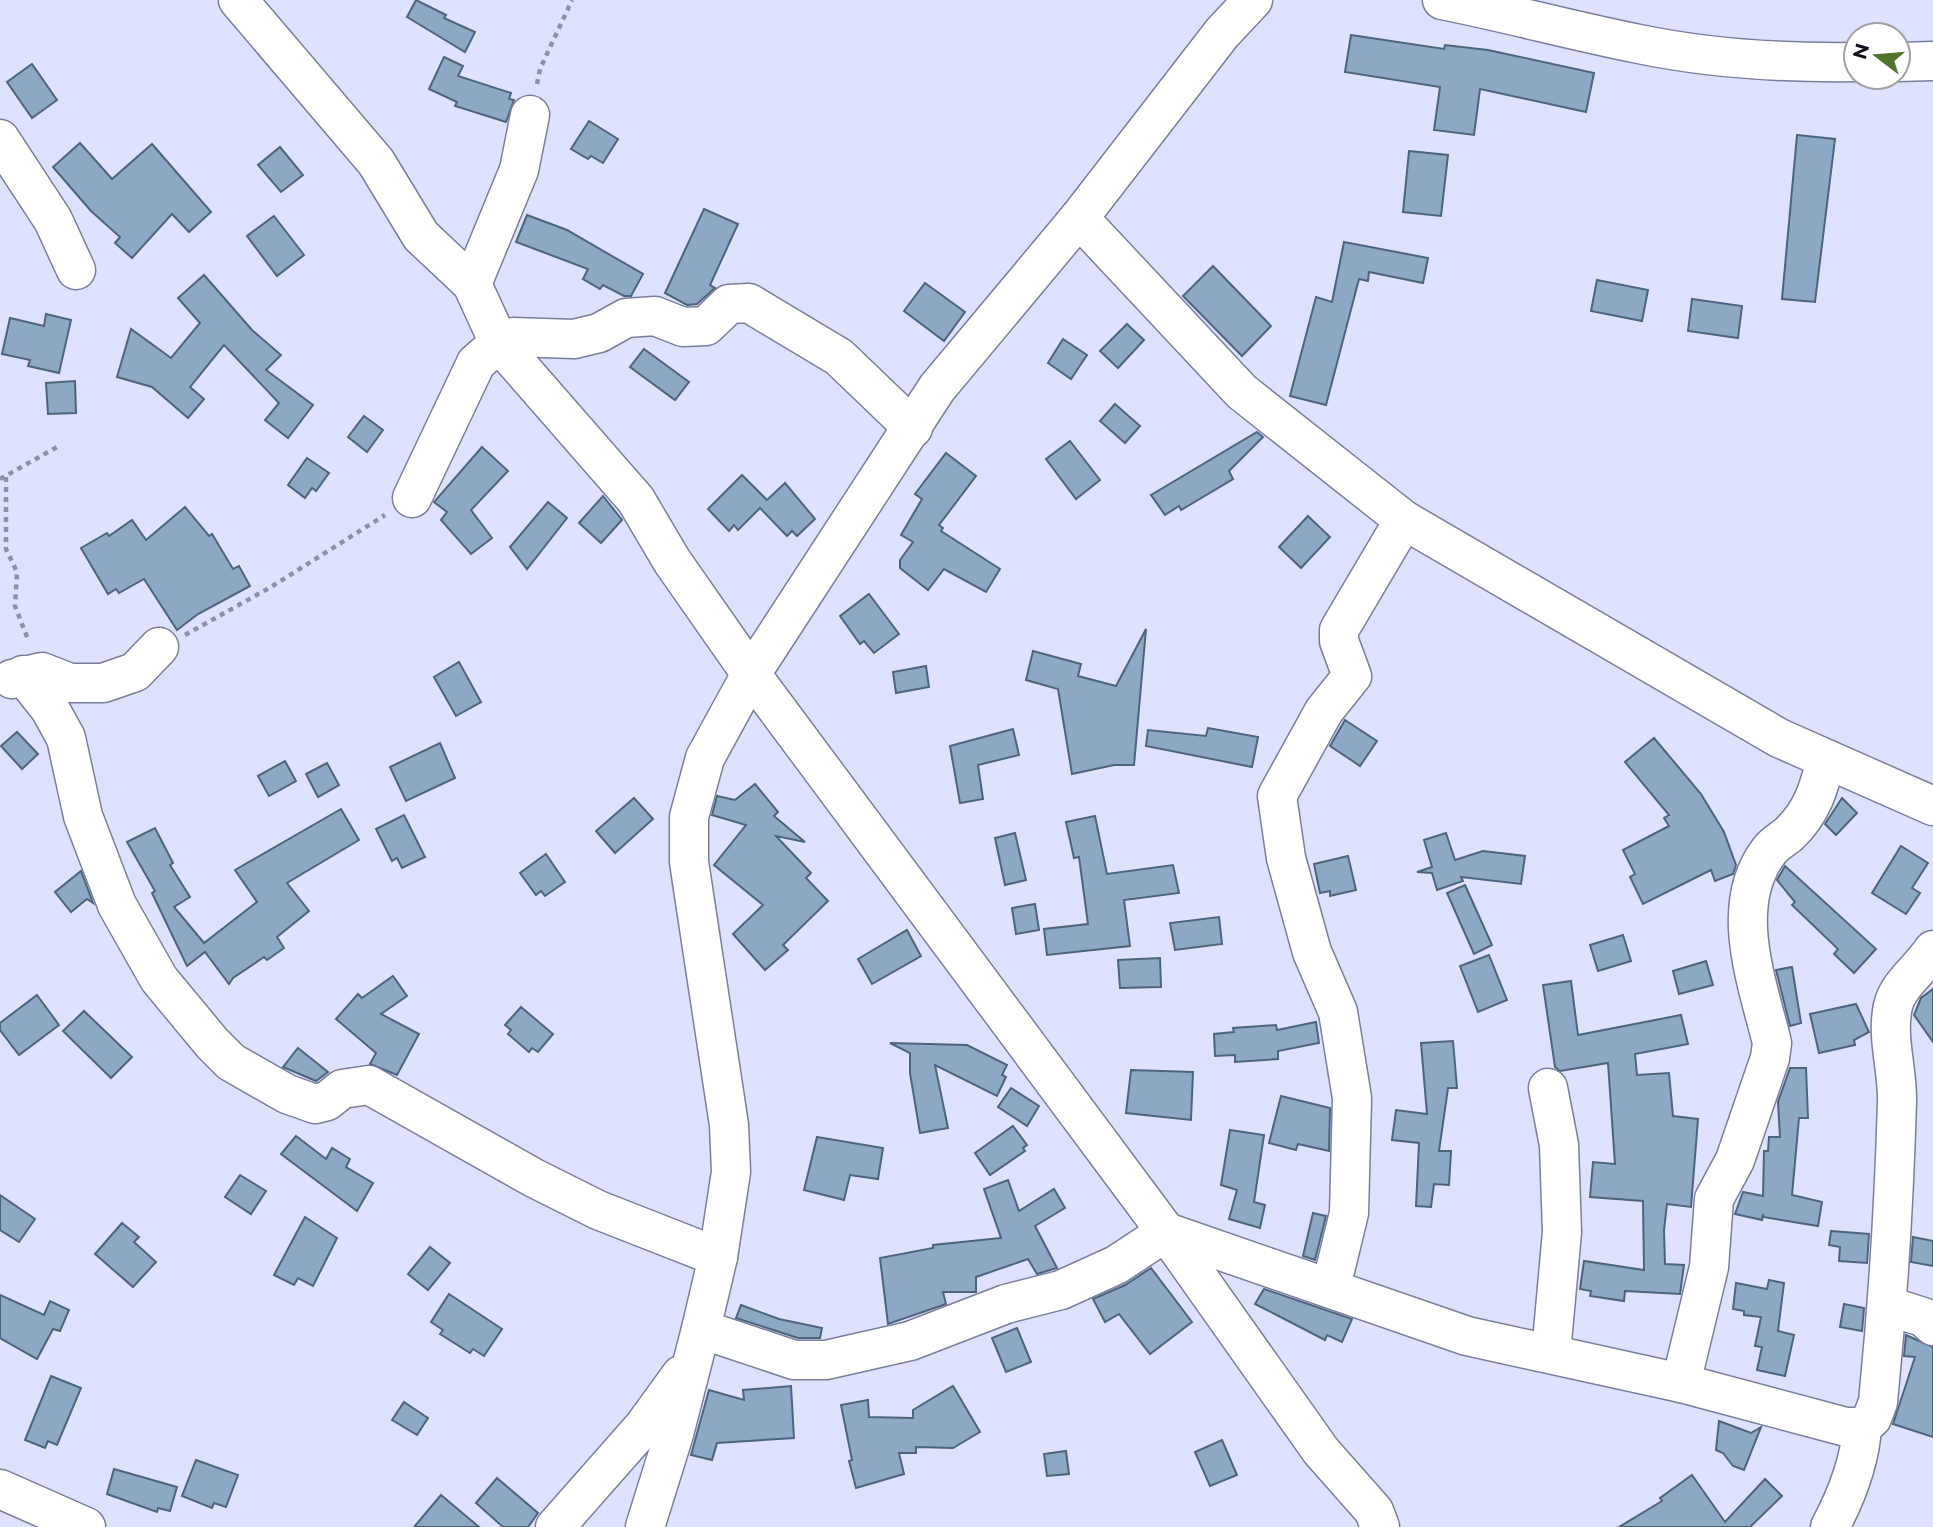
<svg xmlns="http://www.w3.org/2000/svg" width="1933" height="1527" viewBox="0 0 1933 1527" font-family="Montserrat,sans-serif">
  <rect width="100%" height="100%" fill="#dfe2ff"/>
  <g fill="#8da8c4" stroke="#4d647d" stroke-width="2">
    <path d="M416,0l30,15 -2,3 31,14 -10,20 -58,-35z"/>
    <path d="M1351,35l93,14 1,-4 43,5 106,23 -8,39 -106,-23 -6,46 -40,-5 6,-43 -95,-15z"/>
    <path d="M444,57l19,9 -5,10 53,17 -2,6 5,1 -8,22 -51,-16 2,-4 -28,-13z"/>
    <path d="M32,64l25,36 -25,18 -25,-36z"/>
    <path d="M589,121l29,18 -15,24 -12,-7 -3,3 -17,-10z"/>
    <path d="M1797,135l38,4 -20,163 -33,-3z"/>
    <path d="M80,143l32,36 40,-35 59,68 -22,20 -17,-18 -40,44 -17,-15 5,-6 -29,-26 -38,-44z"/>
    <path d="M280,147l23,28 -22,17 -23,-27z"/>
    <path d="M1409,151l39,4 -7,61 -38,-4z"/>
    <path d="M704,209l34,15 -28,61 5,3 -18,16 -10,1 -22,-12z"/>
    <path d="M527,215l40,15 76,44 -12,22h-7l-21,-11 -3,4 -17,-10 5,-10 -72,-27z"/>
    <path d="M274,216l30,39 -27,21 -30,-40z"/>
    <path d="M1344,242l84,16 -5,25 -54,-11 -1,9 -9,-2 -33,126 -36,-9 26,-99 16,5z"/>
    <path d="M1213,266l58,60 -29,30 -59,-60z"/>
    <path d="M204,275l48,55 29,25 -15,15 47,35 -25,33 -23,-18 14,-17 -55,-58 -34,42 14,12 -16,19 -36,-31 -35,-10 14,-48 40,29 29,-35 -22,-25z"/>
    <path d="M1597,280l51,10 -6,31 -51,-10z"/>
    <path d="M925,283l40,29 -21,29 -40,-30z"/>
    <path d="M1692,299l50,7 -4,32 -50,-7z"/>
    <path d="M46,314l25,6 -12,53 -31,-7 2,-6 -28,-6 8,-36 34,8z"/>
    <path d="M1127,324l17,16 -26,28 -18,-17z"/>
    <path d="M1063,339l24,16 -16,24 -23,-16z"/>
    <path d="M644,349l45,33 -14,18 -45,-33z"/>
    <path d="M75,381l1,32 -28,1 -2,-31z"/>
    <path d="M1115,404l25,22 -15,17 -25,-22z"/>
    <path d="M364,416l19,14 -16,22 -19,-15z"/>
    <path d="M1257,432l6,5 -34,34 4,8 -52,31 -2,-4 -14,9 -14,-20z"/>
    <path d="M1070,441l30,39 -24,19 -30,-40z"/>
    <path d="M482,447l26,24 -37,39 21,28 -21,16 -30,-34 6,-8 -13,-10z"/>
    <path d="M946,453l30,23 -37,49 4,3 -2,3 59,38 -14,23 -42,-23 -16,21 -28,-22v-8l13,-18 -12,-7 21,-36 -7,-5z"/>
    <path d="M307,458l22,15 -13,18 -4,-3 -7,10 -17,-13z"/>
    <path d="M742,475l25,25 18,-17 30,36 -18,17 -5,-5 -5,5 -27,-28 -22,22 -4,-5 -5,6 -21,-22z"/>
    <path d="M603,496l19,24 -21,23 -22,-20z"/>
    <path d="M548,502l19,16 -40,51 -17,-22z"/>
    <path d="M185,507l24,29 3,-2 21,35 6,-3 11,20 -52,28 -21,16 -33,-51 -25,14 -3,-4 -8,5 -27,-46 26,-15 2,3 23,-16 14,20z"/>
    <path d="M1308,516l22,21 -29,31 -22,-21z"/>
    <path d="M869,594l30,40 -25,19 -10,-12 -4,3 -20,-28z"/>
    <path d="M1146,629l-12,136h-20l-42,9 -14,-85 -32,-9 7,-29 48,13 -3,12 38,10z"/>
    <path d="M459,662l22,40 -25,14 -22,-39z"/>
    <path d="M926,666l3,21 -33,6 -3,-21z"/>
    <path d="M1345,720l32,21 -17,25 -30,-20z"/>
    <path d="M1208,728l50,9 -6,30 -106,-21 2,-16 58,6z"/>
    <path d="M1013,729l6,26 -41,10 5,34 -23,4 -10,-57z"/>
    <path d="M17,732l21,22 -16,15 -21,-23z"/>
    <path d="M1654,738l47,56 23,38 12,33 -3,9 -18,7 -4,-11 -68,34 -13,-27 5,-3 -12,-24 46,-24 -5,-8 5,-3 -44,-53z"/>
    <path d="M440,743l15,35 -49,23 -16,-34z"/>
    <path d="M285,761l11,20 -27,15 -11,-20z"/>
    <path d="M327,763l12,22 -21,12 -12,-23z"/>
    <path d="M755,784l23,28 -4,4 31,26 -29,-6 35,37 -5,5 22,23 -45,44 5,5 -23,20 -32,-36 30,-29 -49,-40 32,-40 -34,-10 5,-19 18,4z"/>
    <path d="M634,798l19,21 -38,34 -19,-22z"/>
    <path d="M1842,798l15,15 -21,22 -11,-11z"/>
    <path d="M341,809l18,31 -72,43 22,28 -32,26 7,11 -17,12 -3,-3 -31,21 -4,6 -24,-32 -18,14 -35,-73 3,-2 -28,-49 28,-14 18,35 -3,2 20,32 -16,10 30,36 53,-41 -22,-32z"/>
    <path d="M404,815l21,42 -23,11 -5,-10 -5,3 -16,-32z"/>
    <path d="M1095,816l12,58 66,-9 6,28 -55,7 6,46 -83,9 -3,-26 44,-5 -9,-67 -5,1 -8,-36z"/>
    <path d="M1015,833l11,47 -21,5 -10,-47z"/>
    <path d="M1446,833l9,27 28,-9 42,5 -4,28 -60,-7 2,4 -26,9 -5,-17 -15,-1 15,-5 -8,-27z"/>
    <path d="M1901,846l27,17 -16,25 8,5 -14,21 -34,-21z"/>
    <path d="M546,854l19,28 -20,14 -4,-5 -5,4 -16,-22z"/>
    <path d="M1348,856l8,34 -26,6v-5l-10,2 -6,-29z"/>
    <path d="M1785,866l91,83 -22,24 -20,-19 4,-5 -46,-44 3,-3 -18,-22z"/>
    <path d="M81,871l12,32 -6,-4 -16,13 -16,-20z"/>
    <path d="M1465,885l27,60 -18,9 -27,-61z"/>
    <path d="M1035,904l4,26 -23,4 -4,-26z"/>
    <path d="M1219,917l3,27 -47,6 -5,-27z"/>
    <path d="M907,930l14,26 -49,28 -14,-25z"/>
    <path d="M1623,935l8,26 -33,10 -8,-26z"/>
    <path d="M1489,955l18,45 -29,12 -18,-46z"/>
    <path d="M1160,958l1,29 -41,1 -2,-28z"/>
    <path d="M1706,961l7,24 -34,9 -6,-23z"/>
    <path d="M1792,967l9,56 -11,3 -14,-56z"/>
    <path d="M393,976l14,20 -26,18 38,20 -22,41 -27,-11 6,-11 -40,-34 22,-25 4,4z"/>
    <path d="M1571,981l7,54 103,-20 7,29 -53,10 2,21 32,-2 4,43 25,3 -7,88 -24,-3 -3,26 1,34 19,1 -4,29 -55,-3 -1,10 -34,-5 1,-5 -11,-2 4,-28 60,9 -1,-69 -53,-4 3,-35 22,2 -7,-101 -48,8 -5,-4 -12,-82z"/>
    <path d="M1933,989v53l-19,-27 7,-17z"/>
    <path d="M37,995l22,30 -40,30 -19,-25v-7z"/>
    <path d="M1856,1004l13,28 -15,8 1,5 -36,8 -9,-39z"/>
    <path d="M521,1007l32,27 -15,18 -6,-4 -3,4 -21,-18 3,-4 -6,-5z"/>
    <path d="M84,1011l48,46 -21,21 -48,-47z"/>
    <path d="M1316,1022l3,21 -41,8v8l-43,3v-7l-20,1 -1,-22 20,-2 -1,-4 43,-3 1,5z"/>
    <path d="M1453,1041l4,47h-9l-9,63h12l-2,34 -15,-1 -3,23 -15,-1 3,-63 -27,-3 4,-30 31,4 -6,-71z"/>
    <path d="M890,1043l77,2 40,20 -5,10 4,2 -9,19 -62,-31 13,63 -28,5 -10,-60v-20z"/>
    <path d="M298,1048l30,24 -12,9 -33,-14z"/>
    <path d="M1790,1068h16l2,50h-9l-7,77 30,7 -4,24 -55,-9v-3l-1,6 -27,-6 8,-22 20,4 1,-45h4l1,-14h11l-2,-35z"/>
    <path d="M1131,1070l62,2 -2,48 -65,-7z"/>
    <path d="M1011,1088l28,18 -12,20 -29,-19z"/>
    <path d="M1281,1096l49,12 -1,43 -31,-7 -2,6 -27,-7z"/>
    <path d="M1013,1126l14,19 -4,3 2,3 -35,24 -15,-22z"/>
    <path d="M1230,1130l34,5 -10,67 11,3 -5,23 -31,-9 8,-29 -16,-5z"/>
    <path d="M296,1136l30,23 6,-11 18,11 -4,8 27,16 -16,28 -76,-57z"/>
    <path d="M817,1137l66,11 -5,31 -28,-4 -6,25 -40,-10z"/>
    <path d="M240,1175l26,16 -15,23 -26,-17z"/>
    <path d="M1008,1180l11,31 35,-22 11,19 -30,18 22,42 -20,6 -9,-15 -52,18v15h-33l3,12 -58,20 -8,-66 53,-10v-3l68,-7 -17,-49z"/>
    <path d="M0,1195l35,24 -16,23 -19,-12z"/>
    <path d="M1313,1213l13,3 -11,44 -12,-4z"/>
    <path d="M305,1217l32,21 -24,48 -15,-8 -4,7 -20,-10z"/>
    <path d="M122,1223l17,14 -5,5 22,20 -23,25 -38,-33z"/>
    <path d="M1831,1231l38,3 -2,29 -28,-2 1,-14 -11,-2z"/>
    <path d="M1913,1237l20,4v25l-22,-4z"/>
    <path d="M430,1247l20,16 -22,27 -20,-16z"/>
    <path d="M1151,1268l41,54 -42,32 -31,-40 -14,8 -12,-23 32,-14z"/>
    <path d="M1769,1280l15,3 -6,48 16,4 -9,41 -28,-6 5,-23 -7,-1 6,-29 -17,-2v-4l-11,-2 3,-26 31,6z"/>
    <path d="M1264,1289l88,30 -10,23 -15,-7 -2,5 -70,-36z"/>
    <path d="M449,1294l53,35 -18,27 -11,-7 -3,4 -30,-19 3,-4 -12,-8z"/>
    <path d="M0,1295l44,20 6,-14 19,9 -9,21 -7,-2 -16,30 -37,-21z"/>
    <path d="M1844,1304l20,4 -2,23 -22,-4z"/>
    <path d="M741,1305l38,14 43,9 -2,10h-22l-62,-20z"/>
    <path d="M1017,1328l14,34 -25,10 -14,-34z"/>
    <path d="M1906,1335l27,12v90l-40,-13 22,-67 -11,-1z"/>
    <path d="M51,1376l30,12 -24,57 -9,-4 -3,7 -20,-8z"/>
    <path d="M791,1386l3,52 -77,5 -5,17 -21,-5 18,-65 35,10 -1,-10z"/>
    <path d="M953,1386l27,46 -27,16 -37,-1v6h-17l5,21 -48,14 -7,-27 3,-1 -11,-55 27,-5 1,17 44,1v-8z"/>
    <path d="M404,1402l24,16 -11,17 -25,-15z"/>
    <path d="M1719,1421l32,12 10,-6 -17,43 -11,-4 -10,-13 -7,-3z"/>
    <path d="M1222,1440l15,35 -27,11 -15,-34z"/>
    <path d="M1066,1451l3,23 -22,2 -3,-22z"/>
    <path d="M196,1460l42,15 -12,32 -12,-4 -2,5 -30,-12z"/>
    <path d="M114,1469l63,18 -7,24 -12,-3 -1,4 -50,-18z"/>
    <path d="M1692,1475l33,47 40,-43 17,17 -32,31h-131l43,-26 -2,-3z"/>
    <path d="M497,1478l41,35 -10,14h-25l-27,-24z"/>
    <path d="M441,1495l38,32h-65z"/>
  </g>
  <g fill="none" stroke-linecap="round" stroke-linejoin="round">
    <defs>
      <g id="minor">
        <path d="M238,0l138,162 45,74 51,48 27,59 137,157 36,61 79,113 415,558 155,219 53,60 6,16"/>
        <path d="M1442,0c66,13 131,31 197,44 72,15 144,19 217,18"/>
        <path d="M1898,62l35,-1"/>
        <path d="M0,139l53,81 23,50"/>
        <path d="M1079,218l163,174 162,128 375,218 154,68"/>
        <path d="M472,284l47,-114 11,-55"/>
        <path d="M412,498l64,-135 23,-20 14,-6 61,2 25,-6 27,-15 29,-2 28,11 23,-1 23,-22 20,-1 90,54 74,71"/>
        <path d="M23,675l27,34 16,29 17,78 34,89 42,74 53,64 19,19 56,32 28,10 12,-3 15,-12 27,-4 165,93 64,32 120,47"/>
        <path d="M12,679l30,-7 28,11h33l32,-11 24,-25"/>
        <path d="M1548,1088l11,57 3,87 -11,121"/>
        <path d="M1166,1232l301,104 214,47 165,44h16l10,-9 6,-16c10,-100 16,-199 19,-300 1,-32 -11,-64 -4,-96 5,-22 28,-37 40,-56"/>
        <path d="M1331,1287l18,-74 3,-115 -14,-86 -26,-60 -26,-94 -9,-62 47,-85 28,-35 -13,-35v-11l65,-110"/>
        <path d="M1888,1306l35,11 10,9"/>
        <path d="M701,1329l93,31h32l84,-19 96,-37 55,-14 55,-25 50,-33"/>
        <path d="M1681,1383l28,-116 5,-68 21,-39 35,-102 2,-15c-14,-59 -45,-137 -3,-192 5,-7 13,-11 20,-17 23,-22 30,-45 37,-75"/>
        <path d="M0,1489l86,38"/>
        <path d="M555,1527l89,-101 37,-51"/>
        <path d="M645,1527l29,-93 27,-105 17,-72 13,-85 -2,-47 -40,-263v-45l16,-59 46,-84 186,-286 142,-170 143,-185 31,-33"/>
        <path d="M1830,1527c16,-30 30,-66 32,-100"/>
      </g>
    </defs>
    <use href="#minor" stroke="#7a7e9d" stroke-width="41"/>
    <g stroke="#8d90a6" stroke-width="4.5" stroke-dasharray="5 5" stroke-linecap="butt">
      <path d="M537,84l3,-15 32,-69"/>
      <path d="M6,477v72l11,23 -2,34 14,36"/>
      <path d="M0,479l57,-32"/>
      <path d="M185,635l86,-48 114,-72"/>
    </g>
    <use href="#minor" stroke="#fff" stroke-width="38"/>
  </g>
  <g transform="translate(1877 56) rotate(286)"><circle r="33" fill="#ffffff" stroke="#9f9fa4" stroke-width="2"/>
  <path d="M0-5L12 26L0 18L-12 26Z" fill="#51742c"/>
  <text y="-10" font-size="19" font-weight="bold" text-anchor="middle" fill="#0f101c">N</text>
  </g>
</svg>
